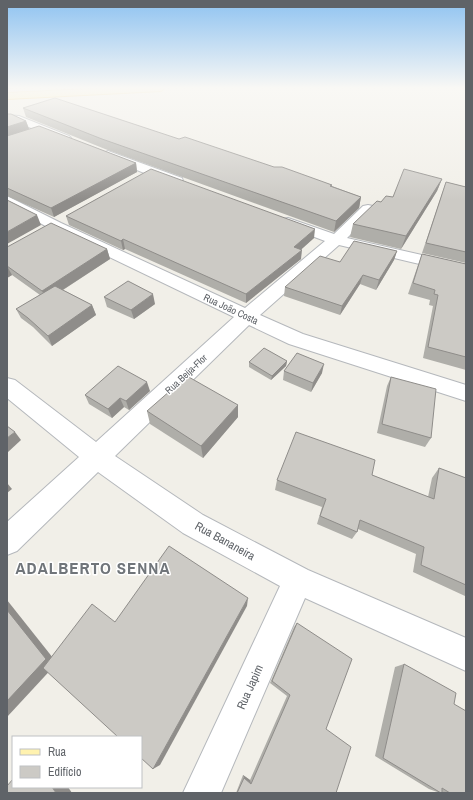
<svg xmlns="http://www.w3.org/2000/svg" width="473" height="800" viewBox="0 0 473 800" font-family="'Archivo Narrow',sans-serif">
  <rect width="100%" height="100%" fill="#f1efe8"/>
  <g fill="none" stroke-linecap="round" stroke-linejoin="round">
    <defs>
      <g id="minor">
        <path d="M7,115l12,1 50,20 2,2 -2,2h-8l-47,-19h-7z"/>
        <path d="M108,151l74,27 1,3 -1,3h-10l-68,-27 -2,-2 2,-2z"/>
        <path d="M7,196l54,27 184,85 80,-67 -42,-16 -2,-3 2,-3 5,-1 46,16 29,-28 5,-1 5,1 2,3 -2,3 -26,26 119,27v10l-127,-30 -79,70 43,19 163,51v16l-177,-57 -40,-19 -134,131 88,59 105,55 158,68v33l-161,-73 -84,195h-38l97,-207 -97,-53 -85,-61 -81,79 -10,4v-33l72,-65 -72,-59v-20l8,2 81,62 138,-125 -183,-88 -44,-24z"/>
      </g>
      <path id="major" d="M109,88h56l-4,3 -154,8v-6z"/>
    </defs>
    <use href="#minor" stroke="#b5b8bc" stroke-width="2"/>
    <use href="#major" stroke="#f2c960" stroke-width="2"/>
    <use href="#minor" fill="#fff" fill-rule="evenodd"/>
    <use href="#major" fill="#fff2af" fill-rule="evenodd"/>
  </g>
  <g fill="#afaea9">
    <path d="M7,88h19l-19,1z"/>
    <path d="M23,108l156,31 153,46v1l29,11 -2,11 -25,24 -229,-83 -79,-32z"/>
    <path d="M7,114l19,7 3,8 -13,5 120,29 1,9 -83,45 -47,-21z"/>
    <path d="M442,179l-5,12 -36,58 -51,-12 3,-13 28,-22z"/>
    <path d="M446,182l20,5v76l-44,-10z"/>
    <path d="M66,216l248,22 -13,11v10l-55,44 -121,-54 -2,1 -54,-25z"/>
    <path d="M7,247l100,2 3,10 -47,31 29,15 4,10 -44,31 -19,-19 -12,-9 -5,-9 24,-14 -28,-20 -5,3z"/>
    <path d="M397,251l-3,9 -18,30 -16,-6 -20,31 -56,-19 1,-9 55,-25z"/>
    <path d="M422,254l44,10v106l-43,-12 10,-52 -4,-1 1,-5 -22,-6 10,-29z"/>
    <path d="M104,297l51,7 -21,15 -27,-12z"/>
    <path d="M287,361l-1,5 -15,14 -22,-13v-5z"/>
    <path d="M284,371l38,2 -11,19 -28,-12z"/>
    <path d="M391,377l40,61 -6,9 -48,-14 10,-47z"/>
    <path d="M150,391l-21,19 -5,-3 -12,11 -23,-14 -4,-9z"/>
    <path d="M238,405v12l-35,41 -53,-34 -3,-13z"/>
    <path d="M439,468l27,10v117l-1,1 -52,-24 3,-18 -58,-25 -1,3 -5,7 -35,-15 5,-17 -47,-17 2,-10 95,-5 56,22 4,-19z"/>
    <path d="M297,623l29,106 10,64h-100l7,-18 7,5 37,-84 -17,-13 24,-56z"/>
    <path d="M404,664l50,40 12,89h-22l-2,-1 -2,1 -11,-4 -54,-33 20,-89z"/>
  </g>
  <g fill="#8f8d8a">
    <path d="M26,121l3,8 -22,8v-10z"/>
    <path d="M136,163l1,9 -83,45 -3,-9z"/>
    <path d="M442,179l-5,12 -36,58 5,-13z"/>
    <path d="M361,197l-2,11 -25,24 2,-11z"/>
    <path d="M37,215l4,10 -34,19v-12z"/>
    <path d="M315,229l-1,9 -21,19 1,-10z"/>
    <path d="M123,239l2,10 -2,1 -2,-9z"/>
    <path d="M107,249l3,10 -63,41 -5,-9z"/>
    <path d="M302,250l-1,9 -55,44v-9z"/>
    <path d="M397,251l-3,9 -18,30 3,-10z"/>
    <path d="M7,266l5,9 -5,3z"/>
    <path d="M363,275l-3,9 -20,31 2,-9z"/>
    <path d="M153,294l2,10 -21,15 -3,-9z"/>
    <path d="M92,305l4,10 -44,31 -4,-10z"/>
    <path d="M287,361l-1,5 -15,14 1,-4z"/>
    <path d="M324,364l-2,9 -11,19 2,-9z"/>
    <path d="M147,382l3,9 -21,19 -3,-9z"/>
    <path d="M120,398l4,9 -12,11 -4,-9z"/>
    <path d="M238,405v12l-35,41 -2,-12z"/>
    <path d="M15,432l6,8 -14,13v-15z"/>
    <path d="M7,483l5,6 -5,4z"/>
    <path d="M248,598l-1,8 -87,159 -7,4z"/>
    <path d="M7,600l50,63 -50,54z"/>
    <path d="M243,775l7,5 1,4 -7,-6z"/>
    <path d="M52,787h16l4,6h-16z"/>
  </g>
  <g fill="#cccac5" stroke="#8f8d8a">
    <path d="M55,98l124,41 6,-2 89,30h8l50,18 -2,1 31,11 -25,24 -234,-82 -79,-31z"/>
    <path d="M7,114h4l15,7 -19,6z"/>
    <path d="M39,126l97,37 -85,45 -44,-20v-52z"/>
    <path d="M151,169l164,60 -21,18 8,3 -56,44 -123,-55 -2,2 -55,-25z"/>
    <path d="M404,169l38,10 -36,57 -53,-12 24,-23 4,1 5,-6 7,1z"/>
    <path d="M446,182l20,5v65l-40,-9z"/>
    <path d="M7,200l30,15 -30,17z"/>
    <path d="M51,223l56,26 -65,42 -35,-25v-19l2,-1z"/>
    <path d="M354,241l43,10 -18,29 -16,-5 -21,31 -57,-19 35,-31 20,6z"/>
    <path d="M422,254l44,10v93l-38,-10 10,-52 -4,-1 1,-4 -22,-7z"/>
    <path d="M128,281l25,13 -22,16 -27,-13z"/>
    <path d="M55,286l37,19 -44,31 -20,-18 -12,-9z"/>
    <path d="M264,348l23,13 -15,15 -23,-14z"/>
    <path d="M297,353l27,11 -11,19 -29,-12z"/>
    <path d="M118,366l29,16 -21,19 -6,-3 -12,11 -23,-14z"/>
    <path d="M187,376l51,29 -37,41 -54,-35z"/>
    <path d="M391,377l45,12 -5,49 -49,-14z"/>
    <path d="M7,426l8,6 -8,6z"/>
    <path d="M296,432l79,28 -3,15 62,24 5,-31 27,10v107l-45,-20 3,-18 -64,-27 -3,12 -37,-16 6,-17 -49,-19z"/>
    <path d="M169,546l79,52 -95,171 -12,-11v-21h-23l-75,-69 49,-64 23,18z"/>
    <path d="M7,610l39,49 -39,42z"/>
    <path d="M297,623l55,36 -26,70 25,18 -15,46h-99l7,-15 7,6 39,-89 -18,-14z"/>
    <path d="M404,664l52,29 -2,11 12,7v82h-16l-8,-5v5h-1l-58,-35z"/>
    <path d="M13,779v8h39l4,6h-49v-7z"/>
  </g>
  <linearGradient id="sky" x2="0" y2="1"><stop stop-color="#8fc3f1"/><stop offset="0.44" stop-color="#f9f8f5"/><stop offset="1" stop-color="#f9f8f5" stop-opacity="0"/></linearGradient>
  <rect width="473" height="200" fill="url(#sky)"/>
  <g text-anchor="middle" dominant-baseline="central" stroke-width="3" stroke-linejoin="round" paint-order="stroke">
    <g font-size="10" fill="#5f6368" stroke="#fff">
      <text transform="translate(231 309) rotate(25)">Rua João Costa</text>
      <text transform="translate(186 374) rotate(-43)">Rua Beija-Flor</text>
    </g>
    <g font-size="12" fill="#5f6368" stroke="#fff">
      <text transform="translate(225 541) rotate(29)">Rua Bananeira</text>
      <text transform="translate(250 687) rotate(-66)">Rua Japim</text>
    </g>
    <g font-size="17" font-weight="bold" letter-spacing="1" fill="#70757a" stroke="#fff">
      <text x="93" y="567">ADALBERTO SENNA</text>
    </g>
  </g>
  <rect width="473" height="800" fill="none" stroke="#5f6368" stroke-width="16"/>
  <rect x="12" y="736" width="130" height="52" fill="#ffffff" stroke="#bfc1c3"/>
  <rect x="20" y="749" width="20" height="6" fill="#fff2af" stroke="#bfc1c3"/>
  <text x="48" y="756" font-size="12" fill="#5f6368">Rua</text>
  <rect x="20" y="766" width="20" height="12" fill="#cccac5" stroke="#bfc1c3"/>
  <text x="48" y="776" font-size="12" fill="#5f6368">Edifício</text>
</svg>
